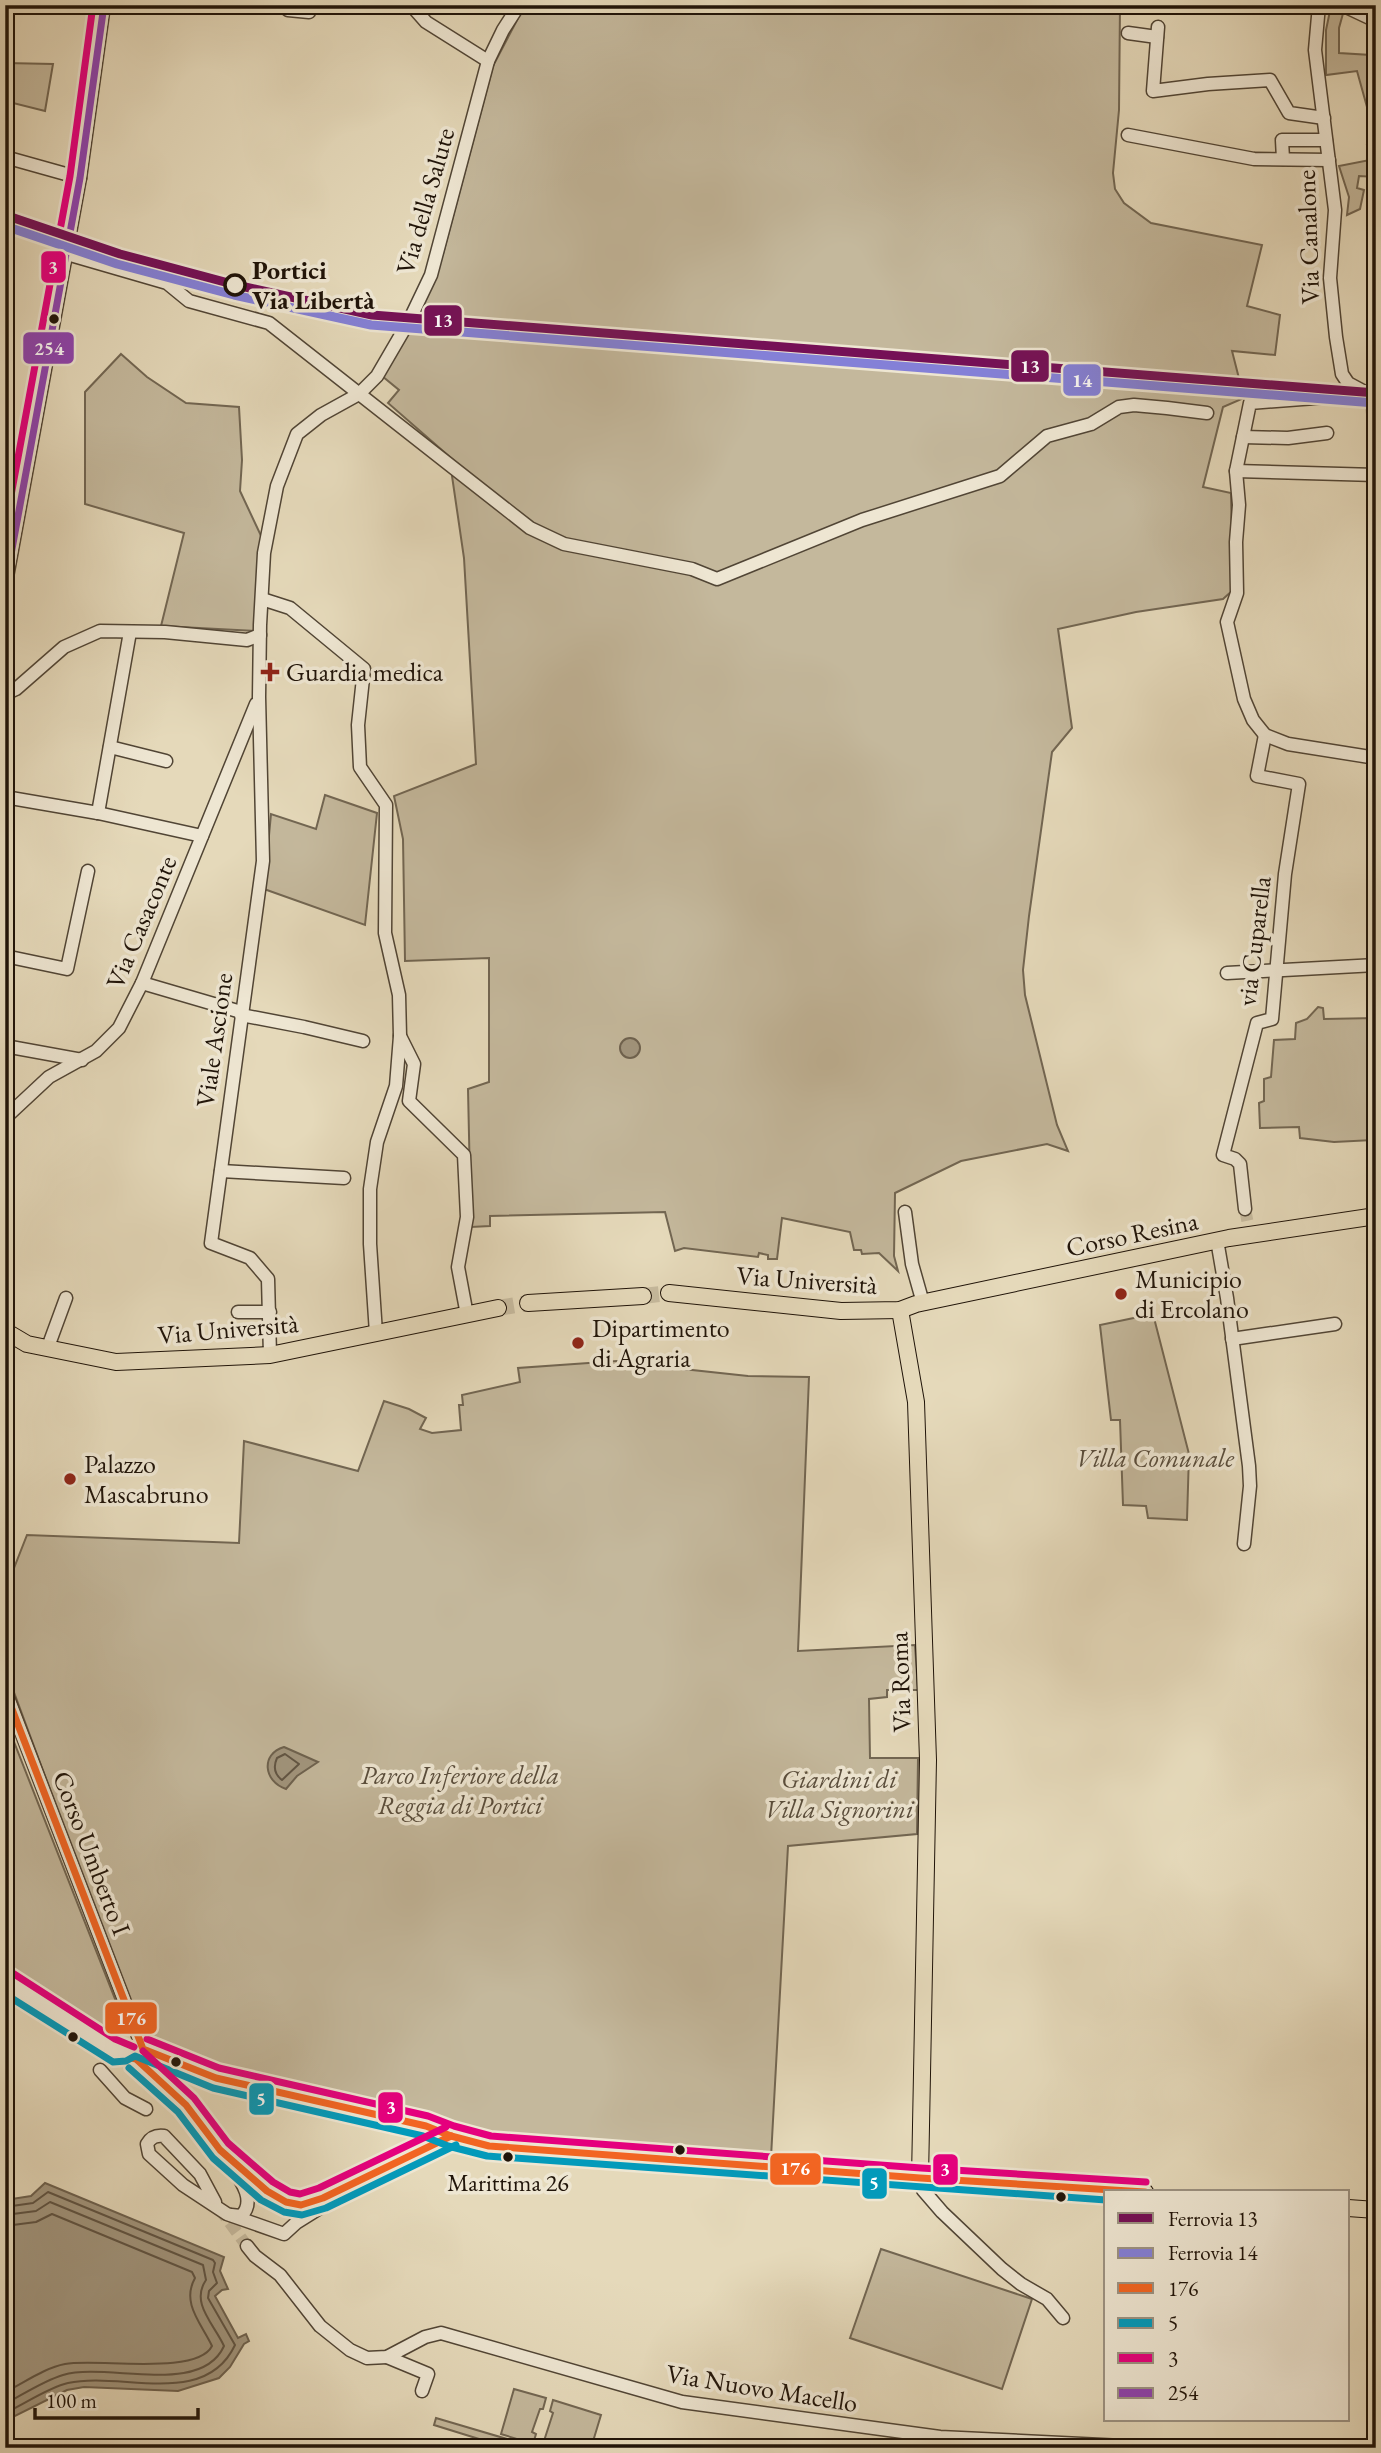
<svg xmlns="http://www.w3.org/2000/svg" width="1381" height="2453" viewBox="0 0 1381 2453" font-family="'EB Garamond',serif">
  <rect width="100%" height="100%" fill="#e5d9ba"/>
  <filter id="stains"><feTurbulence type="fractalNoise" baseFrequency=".00286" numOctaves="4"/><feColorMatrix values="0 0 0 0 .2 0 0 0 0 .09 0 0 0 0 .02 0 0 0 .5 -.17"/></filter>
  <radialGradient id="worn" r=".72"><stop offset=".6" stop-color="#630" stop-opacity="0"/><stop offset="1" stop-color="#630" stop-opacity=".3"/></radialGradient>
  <g fill="#c4b89c" stroke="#726652" stroke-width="2">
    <path d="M525,5h595l-1,105 -6,63 2,16 9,14 27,20 111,22 -15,61 33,9 -5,40 -43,-4 12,47 -21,9 -20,80 28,6 2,97 -10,9 -87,13 -78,17 14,99 -20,24 -23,164 -6,54 2,25 32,130 11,26 -21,-7 -86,17 -66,32 -1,63 4,15 -19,-18 -17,1 -1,-4h-7l-4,-18 -68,-14 -5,41h-9v-4l-9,-2 -1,4 -74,-9 -9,3 -10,-39 -175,4v10l-19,1 -3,-138 21,-7v-124l-84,3 -2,-122 -9,-43 82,-32 -12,-206 -12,-82 7,-11 -71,-62 11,-13 -17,-14 61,-122 50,-188z"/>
    <path d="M1331,6l13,4 -5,18v25l32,2 5,24v38h-5l-1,-10h-3l-10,-36 -31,4v-45z"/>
    <path d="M5,63l48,1 -8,47 -40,-10z"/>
    <path d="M1376,143v34l-17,-1 -2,12 7,2 -4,19 -13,6 2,-18 -10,-31 31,-6 -3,-15z"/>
    <path d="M121,354l26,23 39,26 53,4 3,53 -2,31 23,49 -7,91 -95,-5 23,-93 -99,-29v-112z"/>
    <path d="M325,795l52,18 -12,112 -101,-36 7,-75 45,15z"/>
    <path d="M1318,1007l5,1 1,11 52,-1v127h-2l-1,-5 -39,2 -34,-4 -1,-11 -39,1 -1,-25 5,-2v-22l7,-2 3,-37 21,-1 1,-16 11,-4z"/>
    <path d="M1153,1314l36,140 -2,66 -39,-2 -2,-12 -23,-1 -3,-85h-9l-11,-95z"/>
    <path d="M645,1359l1,6 102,11 61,1 -11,274 117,-6 3,45h-31v7l-18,2 1,59h48l-1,76 -129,12 -17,311 -299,-24 -252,-62 -80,-38 -135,-365v-77l22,-56 212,8 5,-102 114,30 26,-70 25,8 17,9 -6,11 12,4 29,-3 -2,-25h4l-1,-10 58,-13 -2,-14z"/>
    <path d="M5,1719l123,313 -22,4 -101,-68z"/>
    <path d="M881,2249l151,50 -30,90 -152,-51z"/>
    <path d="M514,2389l32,9 -3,11h-3l-8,23 4,2 -3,10 -32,-10z"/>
    <path d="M553,2400l48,15 -10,33h-36l-12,-4 10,-31 -3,-2z"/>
    <path d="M436,2418l98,29v1h-26l-74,-23z"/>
  </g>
  <g fill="#a2967e" stroke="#6e624f" stroke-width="2">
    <circle cx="630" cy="1048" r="10"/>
    <path d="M284,1747l34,15 -21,14 -11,13c-22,-7 -26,-35 -2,-42z"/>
    <path d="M45,2183l179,74 -4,14 8,18 -6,1 -7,6 23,42 8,-4 3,7 -5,3 -14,23 -11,11 -41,13 -94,-4 -17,3 -62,31v-221l26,-4z"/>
  </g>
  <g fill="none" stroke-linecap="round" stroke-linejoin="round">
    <g stroke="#615544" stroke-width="2">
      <path d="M285,1754l14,10 -17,16c-8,-6 -9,-13 -5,-22z"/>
      <path d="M5,2207l28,-4 15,-11 165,68 2,3 -2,9 4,11 -8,8 -1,7 27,47c-30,64 -114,26 -167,38 -21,5 -43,21 -63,30"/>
      <path d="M5,2215l31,-4 14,-9 153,63 3,15c-16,23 8,44 18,66 -23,51 -117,16 -161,29 -20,6 -39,19 -58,29"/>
      <path d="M5,2226l31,-4 16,-8 140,58 3,6c-14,25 6,45 17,68 -15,30 -116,12 -147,18 -21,4 -41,19 -60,28"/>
    </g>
    <g stroke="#c7bb9f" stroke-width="12" stroke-dasharray="12 6" stroke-linecap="butt">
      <path d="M1245,1209l5,25"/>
      <path d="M219,2208l28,38"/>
    </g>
    <g stroke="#c7bb9f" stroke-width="16" stroke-dasharray="16 8" stroke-linecap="butt">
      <path d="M643,1296l26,-3"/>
      <path d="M498,1308l30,-5"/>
    </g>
    <defs>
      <g id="minor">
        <path d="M282,5l6,5 21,2v-7"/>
        <path d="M411,5l15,17 62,39"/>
        <path d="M1319,5l-4,45 20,160 -5,68 6,59 6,37 6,9 28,15"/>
        <path d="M1342,5l34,16"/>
        <path d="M1158,27l-5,64 55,-7 62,-4 19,33 35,5"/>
        <path d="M1128,33l29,4"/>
        <path d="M1128,135l126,24 75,1"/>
        <path d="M5,157l75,21"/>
        <path d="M1283,159l-1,-19h44"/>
        <path d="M67,254l100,29 22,18 80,22 261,205 34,16 128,25 25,10 145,-59 138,-44 47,-40 44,-12 28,-17 15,-2 33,3 40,5"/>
        <path d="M1368,394l-118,9 -14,68 3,34 -3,37 1,51 -10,29 17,77 9,21 12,15 23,9 88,14"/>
        <path d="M1376,397h-3l3,102"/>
        <path d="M1243,437l45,1 39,-5"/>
        <path d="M1236,471l140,4"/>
        <path d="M5,588l75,-410 24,-173"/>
        <path d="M262,599l28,9 74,61 -6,56 2,42 26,38 -1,128 14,62 1,41 14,28 -5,37 55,54 3,62 -9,50 9,48"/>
        <path d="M5,694l11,-5 48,-42 36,-16 65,1 82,8 13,-5"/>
        <path d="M110,747l56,14"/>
        <path d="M5,797l93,16 104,23"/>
        <path d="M98,813l32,-181"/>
        <path d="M5,956l62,13 21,-98"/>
        <path d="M1227,973l149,-8"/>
        <path d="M142,983l99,29"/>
        <path d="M241,1015l63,12 59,14"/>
        <path d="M5,1046l77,14"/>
        <path d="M5,1118l44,-41 47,-26 23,-23 23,-45 114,-279"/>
        <path d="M221,1171l123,7"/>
        <path d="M1245,1209l-5,-45 -5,-5 -12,-4 34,-132 15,-4 13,-145 14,-90 -42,-8 8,-41"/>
        <path d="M905,1212l7,52 11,39"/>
        <path d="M1217,1240l10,58 22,168 1,20 -6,58"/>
        <path d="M238,1312h32"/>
        <path d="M376,1333l-6,-89v-55l7,-47 19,-56 4,-50"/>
        <path d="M1232,1339l103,-15"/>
        <path d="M48,1347l18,-49"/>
        <path d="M270,1355l-2,-76 -18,-21 -39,-15 52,-382 -4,-164 1,-72 4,-72 13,-67 20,-52 24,-19 38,-21 18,-18 32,-55 22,-46 57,-214 15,-31 16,-25"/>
        <path d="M5,1690l138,359"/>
        <path d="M5,1981l105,67 26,11 50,46 34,45 47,41 19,11 15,3 22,-7 128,-62"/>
        <path d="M143,2049l73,29 210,48 25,10 38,10 431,32"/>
        <path d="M100,2070l25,28 21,11"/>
        <path d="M230,2164c10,15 27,37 11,52l-10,-1"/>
        <path d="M924,2179l-1,11 19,22 60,57 19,15 26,15 16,19"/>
        <path d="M215,2202l-15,-28 -36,-38c-8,-1 -13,1 -17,8l2,10 34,31 44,29 57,20 12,-11 40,-25"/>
        <path d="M247,2246l8,10 25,19 40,51 30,24 17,8 20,-1 38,-20 16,-4 241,69 258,35 203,10"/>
        <path d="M387,2357l41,17 -6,17"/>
      </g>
      <g id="major">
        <path d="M669,1293l172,18 59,-1 16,-6 313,-66 147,-22"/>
        <path d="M528,1303l115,-7"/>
        <path d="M900,1310l16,92 12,358 -8,418 225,14"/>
        <path d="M5,1331l22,13 89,18 154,-7 228,-47"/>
        <path d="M1348,2208l28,2"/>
      </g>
    </defs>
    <use href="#minor" stroke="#514535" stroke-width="15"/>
    <use href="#major" stroke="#201409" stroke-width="18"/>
    <use href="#minor" stroke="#eee6d2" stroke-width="12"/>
    <use href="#major" stroke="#e5d9ba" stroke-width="16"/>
    <defs>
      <g id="bus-1">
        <path d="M5,1691l138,358 73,29 210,48 25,10 38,10 431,32 225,14"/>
        <path d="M132,2058l4,1 50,46 34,45 47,41 19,11 15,3 22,-7 128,-62"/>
      </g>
      <g id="bus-2">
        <path d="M5,1994l108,68 13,-1 9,-5 78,32 210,48 25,10 39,10 619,44"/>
        <path d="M129,2068l49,44 35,46 48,42 23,12 18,3 24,-7 130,-63"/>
      </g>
      <g id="bus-3">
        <path d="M5,528l65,-352 23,-171"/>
        <path d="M11,1972l104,67 19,8"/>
        <path d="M147,2039l72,29 209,48 26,10 37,10 430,32 225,14"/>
        <path d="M143,2051l51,47 34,45 45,39 17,10 10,2 19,-6 127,-61"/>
      </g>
      <path id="bus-4" d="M5,587l75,-409 24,-173"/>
    </defs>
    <use href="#bus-1" stroke="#eee6d2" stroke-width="12"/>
    <use href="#bus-2" stroke="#eee6d2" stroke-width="12"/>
    <use href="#bus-3" stroke="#eee6d2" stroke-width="12"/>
    <use href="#bus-4" stroke="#eee6d2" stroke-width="12"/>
    <use href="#bus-1" stroke="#f26522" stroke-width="7"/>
    <use href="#bus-2" stroke="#039aba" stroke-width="7"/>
    <use href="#bus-3" stroke="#e5007d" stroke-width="7"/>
    <use href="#bus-4" stroke="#8e44ad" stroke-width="7"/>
    <defs>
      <path id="rail-1" d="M5,215l115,39 116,31 136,30 1004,78"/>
      <path id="rail-2" d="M5,226l112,38 117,31 137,30 1004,78"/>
    </defs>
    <use href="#rail-1" stroke="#eee6d2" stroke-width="14"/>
    <use href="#rail-2" stroke="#eee6d2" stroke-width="14"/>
    <use href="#rail-1" stroke="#751056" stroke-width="9"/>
    <use href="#rail-2" stroke="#8480d7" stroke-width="9"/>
  </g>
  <circle fill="#eee6d2" stroke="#201409" stroke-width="3.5" cx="235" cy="285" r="10"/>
  <g fill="#201409" stroke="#eee6d2" stroke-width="2.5">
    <circle cx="54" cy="319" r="6"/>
    <circle cx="73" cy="2037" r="6"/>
    <circle cx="176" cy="2062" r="6"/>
    <circle cx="680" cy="2150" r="6"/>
    <circle cx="508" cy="2157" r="6"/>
    <circle cx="1061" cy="2197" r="6"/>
  </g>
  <g fill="#8f2418" stroke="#eee6d2" stroke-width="2.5">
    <path d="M266.5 661.5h7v7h7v7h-7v7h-7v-7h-7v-7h7z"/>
    <circle cx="1121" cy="1294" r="7"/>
    <circle cx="578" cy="1343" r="7"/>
    <circle cx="70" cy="1479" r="7"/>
  </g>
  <g text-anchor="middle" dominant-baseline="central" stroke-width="7" stroke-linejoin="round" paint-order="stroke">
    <g font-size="24" fill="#201409" stroke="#eee6d2">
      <text x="508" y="2182">Marittima 26</text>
    </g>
    <g font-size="26" fill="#201409" stroke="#eee6d2">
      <text transform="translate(425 201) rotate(-74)">Via della Salute</text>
      <text transform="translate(1308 237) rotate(-92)">Via Canalone</text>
      <text transform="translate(141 922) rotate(-67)">Via Casaconte</text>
      <text transform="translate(1254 941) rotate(-83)">via Cuparella</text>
      <text transform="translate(214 1040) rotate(-82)">Viale Ascione</text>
      <text transform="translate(1132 1234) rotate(-12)">Corso Resina</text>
      <text transform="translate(807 1280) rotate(4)">Via Università</text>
      <text transform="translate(228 1329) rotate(-5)">Via Università</text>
      <text transform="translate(900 1682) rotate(-92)">Via Roma</text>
      <text transform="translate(92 1853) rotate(69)">Corso Umberto I</text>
      <text transform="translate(762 2388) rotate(9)">Via Nuovo Macello</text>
    </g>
    <g font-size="26" font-weight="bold" fill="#201409" stroke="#eee6d2" text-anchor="start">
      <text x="252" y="270">Portici<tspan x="252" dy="30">Via Libertà</tspan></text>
    </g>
    <g font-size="26" fill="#201409" stroke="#eee6d2" text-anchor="start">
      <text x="286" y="672">Guardia medica</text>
      <text x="1135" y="1279">Municipio<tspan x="1135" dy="30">di Ercolano</tspan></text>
      <text x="592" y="1328">Dipartimento<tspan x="592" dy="30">di Agraria</tspan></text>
      <text x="84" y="1464">Palazzo<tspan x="84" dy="30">Mascabruno</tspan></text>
    </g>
    <g font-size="26" font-style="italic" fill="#594d3c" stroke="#eee6d2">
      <text x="1155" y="1458">Villa Comunale</text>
      <text x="460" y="1775">Parco Inferiore della<tspan x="460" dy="30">Reggia di Portici</tspan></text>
      <text x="839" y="1779">Giardini di<tspan x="839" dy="30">Villa Signorini</tspan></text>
    </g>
  </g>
  <g stroke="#eee6d2" stroke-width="2.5">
    <rect x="40" y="250" width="27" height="34" rx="7" fill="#e5007d"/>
    <rect x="423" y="304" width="40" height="33" rx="7" fill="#751056"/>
    <rect x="22" y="331" width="53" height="34" rx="7" fill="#8e44ad"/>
    <rect x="1010" y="349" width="40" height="34" rx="7" fill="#751056"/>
    <rect x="1062" y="363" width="40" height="34" rx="7" fill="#8480d7"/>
    <rect x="104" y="2001" width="54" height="34" rx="7" fill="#f26522"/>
    <rect x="248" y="2082" width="27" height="34" rx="7" fill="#039aba"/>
    <rect x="377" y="2091" width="27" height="33" rx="7" fill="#e5007d"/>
    <rect x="769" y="2152" width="53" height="34" rx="7" fill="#f26522"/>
    <rect x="932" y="2153" width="27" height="33" rx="7" fill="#e5007d"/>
    <rect x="861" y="2167" width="27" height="33" rx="7" fill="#039aba"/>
  </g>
  <g font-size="19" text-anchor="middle" font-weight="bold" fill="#fff">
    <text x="53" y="274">3</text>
    <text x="443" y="327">13</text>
    <text x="49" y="355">254</text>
    <text x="1030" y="373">13</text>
    <text x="1082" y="387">14</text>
    <text x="131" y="2025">176</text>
    <text x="261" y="2106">5</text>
    <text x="391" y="2114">3</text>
    <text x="795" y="2175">176</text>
    <text x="945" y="2176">3</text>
    <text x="874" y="2190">5</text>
  </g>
  <rect width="1381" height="2453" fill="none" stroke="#e5d9ba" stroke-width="28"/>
  <rect x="7" y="7" width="1367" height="2439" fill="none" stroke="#201409" stroke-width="3.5"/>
  <rect x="14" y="14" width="1353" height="2425" fill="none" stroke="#201409" stroke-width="2"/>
  <rect x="1104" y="2190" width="245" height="231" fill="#eee6d2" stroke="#9c9282" stroke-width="2"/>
  <rect x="1118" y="2213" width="35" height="10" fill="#751056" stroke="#9c9282" stroke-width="2"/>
  <text x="1168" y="2226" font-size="21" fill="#201409">Ferrovia 13</text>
  <rect x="1118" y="2248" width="35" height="10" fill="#8480d7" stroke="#9c9282" stroke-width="2"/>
  <text x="1168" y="2260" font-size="21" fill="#201409">Ferrovia 14</text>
  <rect x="1118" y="2283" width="35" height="10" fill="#f26522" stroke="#9c9282" stroke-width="2"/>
  <text x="1168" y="2296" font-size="21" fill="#201409">176</text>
  <rect x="1118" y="2318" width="35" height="10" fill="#039aba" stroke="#9c9282" stroke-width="2"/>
  <text x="1168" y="2330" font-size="21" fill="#201409">5</text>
  <rect x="1118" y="2353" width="35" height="10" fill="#e5007d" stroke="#9c9282" stroke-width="2"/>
  <text x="1168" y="2366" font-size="21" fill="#201409">3</text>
  <rect x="1118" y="2388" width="35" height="10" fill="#8e44ad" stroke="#9c9282" stroke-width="2"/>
  <text x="1168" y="2400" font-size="21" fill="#201409">254</text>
  <path d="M35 2408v10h163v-10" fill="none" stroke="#201409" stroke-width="3.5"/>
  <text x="46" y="2408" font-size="21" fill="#201409" stroke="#eee6d2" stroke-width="5" paint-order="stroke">100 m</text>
  <rect width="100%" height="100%" filter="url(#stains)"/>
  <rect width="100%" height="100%" fill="url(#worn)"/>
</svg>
